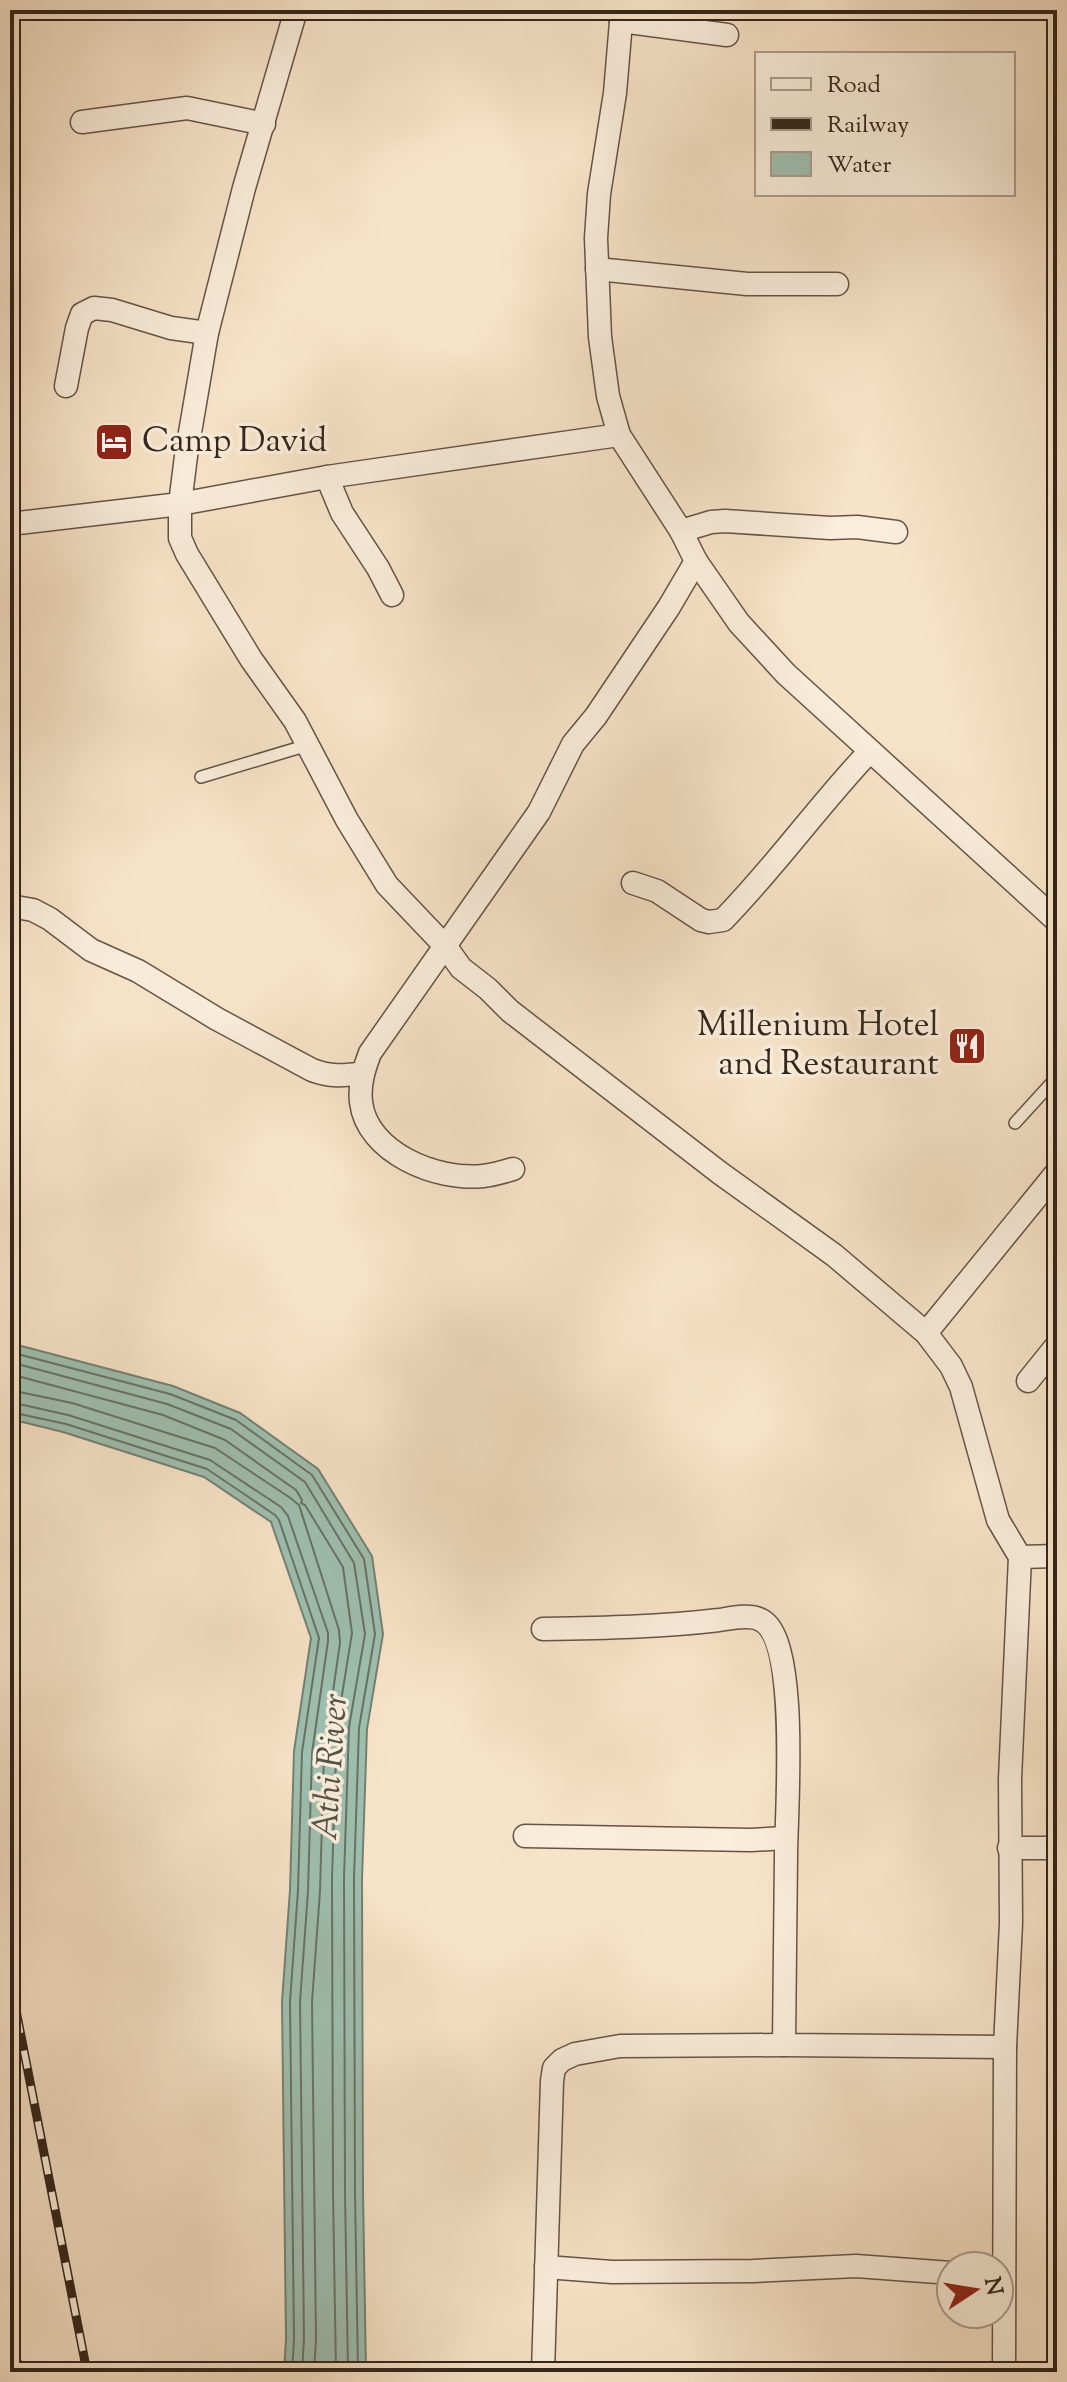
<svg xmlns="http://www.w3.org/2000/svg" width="1067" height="2382" viewBox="0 0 1067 2382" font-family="'Sorts Mill Goudy',serif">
  <rect width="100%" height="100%" fill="#f7e3c8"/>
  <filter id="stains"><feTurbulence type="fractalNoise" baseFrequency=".0025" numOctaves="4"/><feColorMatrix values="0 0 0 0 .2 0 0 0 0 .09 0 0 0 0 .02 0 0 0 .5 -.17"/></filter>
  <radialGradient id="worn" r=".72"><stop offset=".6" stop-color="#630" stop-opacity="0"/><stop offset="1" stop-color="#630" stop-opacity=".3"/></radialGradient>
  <path fill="#9ebfb0" stroke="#748174" stroke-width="2" d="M10,1343l163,43 67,27 78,56 54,87 11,78 -16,95 -5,150 1,314 3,179h-82l2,-33 -4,-337 8,-112 4,-139 17,-113 -40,-116 -67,-45 -141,-45 -53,-13z"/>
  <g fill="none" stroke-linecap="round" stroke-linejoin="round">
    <g stroke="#697266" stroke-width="2">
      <path d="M10,1352l160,42 66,26 76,55 52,84 11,75 -16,94 -5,150 1,315 3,179"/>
      <path d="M10,1362l157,42 64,25 74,53 49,81 11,71 -16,93 -5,151 1,315 3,179"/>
      <path d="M10,1374l153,41 62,25 71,50 6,10 -1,3 4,2 38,62 9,66 -15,93 -5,152 1,315 3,179"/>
      <path d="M10,1390l62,13 143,45 74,49 10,8 40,125 1,13 -16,111 -4,137 -8,111 4,337 -2,33"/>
      <path d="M10,1402l58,13 142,45 71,47 7,9 40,117v8l-16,112 -4,138 -8,111 4,337 -2,33"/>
      <path d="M10,1412l56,12 141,45 68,46 4,5 40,118 -17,114 -4,138 -8,112 4,337 -2,33"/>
    </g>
    <defs>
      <g id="service">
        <path d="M201,777l107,-32"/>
        <path d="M1015,1123l42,-46"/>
      </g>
      <g id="minor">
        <path d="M296,10l-52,178 -37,145 -21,123 -6,48v34l7,16 64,105 44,62 52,99 40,65 59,62 15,21 27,21 22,22 210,162 114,82 92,78 25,33 10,21 37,133 22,37 -10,222 1,144 -6,124 -1,325"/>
        <path d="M622,10l-7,83 -16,101 -3,44 4,99 8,59 11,39 62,96 15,30 43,62 47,51 271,247"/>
        <path d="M621,21l106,14"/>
        <path d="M82,122l105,-14 77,16"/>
        <path d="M597,269l150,15h90"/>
        <path d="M66,386l11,-58 5,-14 12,-6 18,2 59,18 36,5"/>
        <path d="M327,477l15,36 36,55 14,27"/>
        <path d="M10,524l170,-20 147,-27 292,-42"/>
        <path d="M681,531l30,-9 14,-1 105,7 27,-1 39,5"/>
        <path d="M633,883l24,8 44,29 8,2 14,-2c52,-53 95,-114 146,-168"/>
        <path d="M10,906l23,4 17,9 41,31 47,21 79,48 95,51c18,7 32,6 51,3"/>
        <path d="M513,1169c-10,3 -20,6 -30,7 -46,5 -116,-23 -122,-74 -2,-18 3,-33 9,-49l169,-241 34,-68 23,-28 73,-109 27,-46"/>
        <path d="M926,1333l131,-161"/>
        <path d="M1028,1381l29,-36"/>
        <path d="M1020,1557l37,-1"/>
        <path d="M543,1629c59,-1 118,-2 176,-9 13,-2 31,-6 42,0 39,19 25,195 25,236 -1,63 -1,126 -2,189l221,2"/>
        <path d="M525,1836l226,4 35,-2"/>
        <path d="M1009,1848h48"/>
        <path d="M546,2267l66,5 141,-1 103,-5 95,7"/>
        <path d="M10,2368l7,4"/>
        <path d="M543,2372l9,-291 2,-13 8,-8 13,-6 45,-8 164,-1"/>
      </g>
    </defs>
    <use href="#service" stroke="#655446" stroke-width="14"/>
    <use href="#minor" stroke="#655446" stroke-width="25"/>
    <use href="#service" stroke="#faeddb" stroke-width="11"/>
    <use href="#minor" stroke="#faeddb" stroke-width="22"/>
    <defs>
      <path id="rail" d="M10,1980l77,392"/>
    </defs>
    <use href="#rail" stroke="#34251b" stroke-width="9"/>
    <use href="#rail" stroke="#faeddb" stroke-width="6" stroke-dasharray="18" stroke-linecap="butt"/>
  </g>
  <defs>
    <symbol id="hotel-square" viewBox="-11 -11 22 22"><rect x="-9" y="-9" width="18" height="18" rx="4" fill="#8f2418" stroke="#faeddb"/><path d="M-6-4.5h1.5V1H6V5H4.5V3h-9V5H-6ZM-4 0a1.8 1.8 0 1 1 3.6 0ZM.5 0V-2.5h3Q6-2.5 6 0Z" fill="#fff"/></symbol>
    <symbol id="restaurant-square" viewBox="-11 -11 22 22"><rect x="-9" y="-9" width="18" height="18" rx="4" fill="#8f2418" stroke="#faeddb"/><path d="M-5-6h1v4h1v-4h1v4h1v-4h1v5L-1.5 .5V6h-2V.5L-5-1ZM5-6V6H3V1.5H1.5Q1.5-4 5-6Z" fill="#fff"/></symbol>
  </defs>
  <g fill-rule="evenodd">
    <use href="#hotel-square" x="92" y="420" width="44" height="44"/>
    <use href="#restaurant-square" x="945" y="1024" width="44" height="44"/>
  </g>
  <g text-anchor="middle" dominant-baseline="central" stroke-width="7" stroke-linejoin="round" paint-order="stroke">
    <g font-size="34" fill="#34251b" stroke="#faeddb" text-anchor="start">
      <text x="142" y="442">Camp David</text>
      <text x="939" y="1026" text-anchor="end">Millenium Hotel<tspan x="939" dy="39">and Restaurant</tspan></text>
    </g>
    <g font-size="36" font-style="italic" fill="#545348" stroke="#faeddb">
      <text transform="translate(332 1767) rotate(-86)">Athi River</text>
    </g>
  </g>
  <rect width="1067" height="2382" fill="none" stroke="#f7e3c8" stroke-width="40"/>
  <rect x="12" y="12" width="1043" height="2358" fill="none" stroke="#34251b" stroke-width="4"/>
  <rect x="20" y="20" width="1027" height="2342" fill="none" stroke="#34251b" stroke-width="2"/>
  <rect x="755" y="52" width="260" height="144" fill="#faeddb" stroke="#ab9d8e" stroke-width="2"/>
  <rect x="771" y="78" width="40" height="12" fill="#faeddb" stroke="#ab9d8e" stroke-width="2"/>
  <text x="827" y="92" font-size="24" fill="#34251b">Road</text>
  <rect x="771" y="118" width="40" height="12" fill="#34251b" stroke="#ab9d8e" stroke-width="2"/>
  <text x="827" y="132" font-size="24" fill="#34251b">Railway</text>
  <rect x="771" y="152" width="40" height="24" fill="#9ebfb0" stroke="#ab9d8e" stroke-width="2"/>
  <text x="827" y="172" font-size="24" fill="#34251b">Water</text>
  <g transform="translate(975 2290) rotate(78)"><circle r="38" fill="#faeddb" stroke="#ab9d8e" stroke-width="2"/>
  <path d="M0-6L14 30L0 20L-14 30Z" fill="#8f2418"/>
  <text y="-12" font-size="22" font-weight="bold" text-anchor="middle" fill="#34251b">N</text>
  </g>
  <rect width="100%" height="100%" filter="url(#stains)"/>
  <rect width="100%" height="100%" fill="url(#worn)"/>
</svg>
